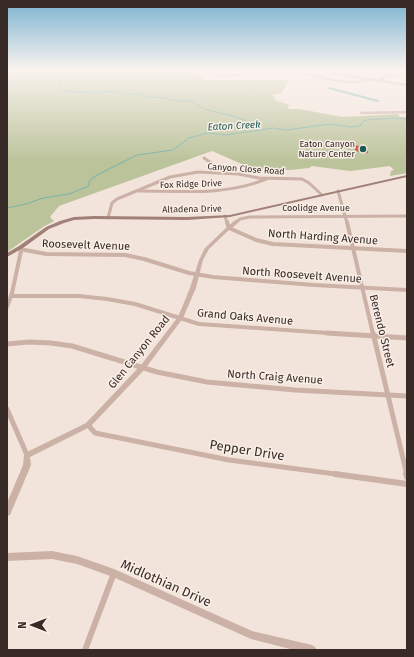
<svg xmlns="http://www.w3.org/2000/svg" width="414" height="657" viewBox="0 0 414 657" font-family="'Fira Sans',sans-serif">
  <rect width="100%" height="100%" fill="#f3e4db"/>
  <path fill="#bbc39a" d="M7,70h188l-1,2 12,8h84l-9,13 -8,2 2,5 14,5 -1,4h11l44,8 55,-3 2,3h7v56l-17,3 1,-5 3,-1 -4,-4 -40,5 -38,-5 -3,2 -19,2 -39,-2 -39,-17 -153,55 -9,11 4,4 -11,6 -36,25z"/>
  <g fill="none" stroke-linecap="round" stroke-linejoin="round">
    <g stroke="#78b2ab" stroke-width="1">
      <path d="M67,70l-1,4 -6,5 2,10 3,2 30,2 19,-2 10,3h16l9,4 8,-1 22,4h11l14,8 33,8 13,6 9,9"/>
      <path d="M7,208l19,-4 17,-6 26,-4 20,-8v-5l8,-6 40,-20 36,-5 16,-12 19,-5 18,2 47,-7 13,2 44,-6 21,3 9,-1 3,-5 4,-1 27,-2 13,1"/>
    </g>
    <path stroke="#78b2ab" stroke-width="2" d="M329,88l49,13"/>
  </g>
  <path fill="#cc4c40" d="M355,145l12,3 1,5 -13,-2z"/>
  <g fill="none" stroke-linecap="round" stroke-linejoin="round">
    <g stroke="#ccb1a6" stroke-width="2.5">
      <path d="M169,70l9,2 5,-2"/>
      <path d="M287,70c24,4 60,18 83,9"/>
      <path d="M323,70l12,4 72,11"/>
      <path d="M214,76l23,-1 13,-5"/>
      <path d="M381,80l4,-4 17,-1 1,-2 -3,-3"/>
      <path d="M361,113l46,-1"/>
    </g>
    <g stroke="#ccb1a6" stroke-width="3">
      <path d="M204,158l10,7 2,7"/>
      <path d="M139,191c42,0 87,5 127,-12"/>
      <path d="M338,191l9,32"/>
      <path d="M225,216l2,7"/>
      <path d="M108,218l4,-15 5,-4 53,-22 28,-5 40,2 21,4 43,1 7,4 13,12"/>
      <path d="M235,223l5,-4 10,-2 157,-1"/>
    </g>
    <g stroke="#ccb1a6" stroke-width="4">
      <path d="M227,222l2,6 27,12 17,4 134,7"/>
      <path d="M347,222l26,112"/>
      <path d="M229,228l7,-6"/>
      <path d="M12,296h67l28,3 28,5 64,20 143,10"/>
      <path d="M7,307l5,-14 9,-42 -1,-2 26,5 79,1 19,4 45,14 24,4 101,8 93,5"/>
    </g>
    <g stroke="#ccb1a6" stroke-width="5">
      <path d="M327,333l80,5"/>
      <path d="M373,333l34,142"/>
      <path d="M7,344l22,-2 22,1 21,3 85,26 50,10 88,8 112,6"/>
      <path d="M7,409l20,46"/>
      <path d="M88,425l7,8 134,27 114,15"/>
    </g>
    <g stroke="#ccb1a6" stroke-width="6">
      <path d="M335,474l72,10"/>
      <path d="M406,474l1,3"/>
      <path d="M85,650l29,-77"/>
    </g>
    <g fill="#ccb1a6" fill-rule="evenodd">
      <path d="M227,227h4v1l-22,21 -6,11 -7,28 -13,30 -38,51 -55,58 -60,30 1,8 -21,50 -3,1v-13l16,-38 1,-10 1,-2 61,-30 55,-58 37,-48 12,-29 9,-28 6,-12z"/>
      <path d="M52,551l25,5 37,13 138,62 60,14 3,2 2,3h-23l-43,-11 -138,-62 -36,-13 -25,-5 -45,2v-8z"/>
    </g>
    <path fill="#a08077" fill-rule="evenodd" d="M407,175v2l-177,40 -43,3 -93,-1 -20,1 -10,3 -15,6 -26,19 -16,9v-4l12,-7 27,-19 14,-6 14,-4 20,-1 93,1 43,-2z"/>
  </g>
  <linearGradient id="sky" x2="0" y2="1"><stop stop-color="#7bb3d0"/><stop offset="0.43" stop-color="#faf3ef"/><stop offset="1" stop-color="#faf3ef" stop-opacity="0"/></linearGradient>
  <rect width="414" height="162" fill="url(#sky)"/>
  <circle fill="#1b5b55" stroke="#faefe7" stroke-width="1.5" cx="363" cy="149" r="4"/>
  <g text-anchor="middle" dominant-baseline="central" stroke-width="3" stroke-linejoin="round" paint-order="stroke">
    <g font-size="9" fill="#372a27" stroke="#faefe7" text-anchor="end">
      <text x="355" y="144">Eaton Canyon<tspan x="355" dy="10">Nature Center</tspan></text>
    </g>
    <g font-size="9" fill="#372a27" stroke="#faefe7">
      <text transform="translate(246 169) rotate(4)">Canyon Close Road</text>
      <text transform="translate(191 184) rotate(-2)">Fox Ridge Drive</text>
      <text x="316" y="208">Coolidge Avenue</text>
      <text transform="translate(192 209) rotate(-1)">Altadena Drive</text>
    </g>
    <g font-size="10" font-style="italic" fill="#1b5b55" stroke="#faefe7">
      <text transform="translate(234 126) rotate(-3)">Eaton Creek</text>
    </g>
    <g font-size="11" fill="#372a27" stroke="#faefe7">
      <text transform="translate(323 237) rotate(4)">North Harding Avenue</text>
      <text transform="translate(86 245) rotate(2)">Roosevelt Avenue</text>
      <text transform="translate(302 275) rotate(4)">North Roosevelt Avenue</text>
      <text transform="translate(245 317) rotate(5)">Grand Oaks Avenue</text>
      <text transform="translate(382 331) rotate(76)">Berendo Street</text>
      <text transform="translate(139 352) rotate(-51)">Glen Canyon Road</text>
      <text transform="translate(275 377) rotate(4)">North Craig Avenue</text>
    </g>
    <g font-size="13" fill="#372a27" stroke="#faefe7">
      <text transform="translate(247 450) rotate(9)">Pepper Drive</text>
      <text transform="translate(166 583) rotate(24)">Midlothian Drive</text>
    </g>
  </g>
  <rect width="414" height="657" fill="none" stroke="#372a27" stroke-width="16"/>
  <g transform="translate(32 625) rotate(270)" stroke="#faefe7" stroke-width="3" paint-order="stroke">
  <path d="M0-3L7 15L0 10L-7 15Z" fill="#372a27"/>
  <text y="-6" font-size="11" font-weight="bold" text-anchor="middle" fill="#372a27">N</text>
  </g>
</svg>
